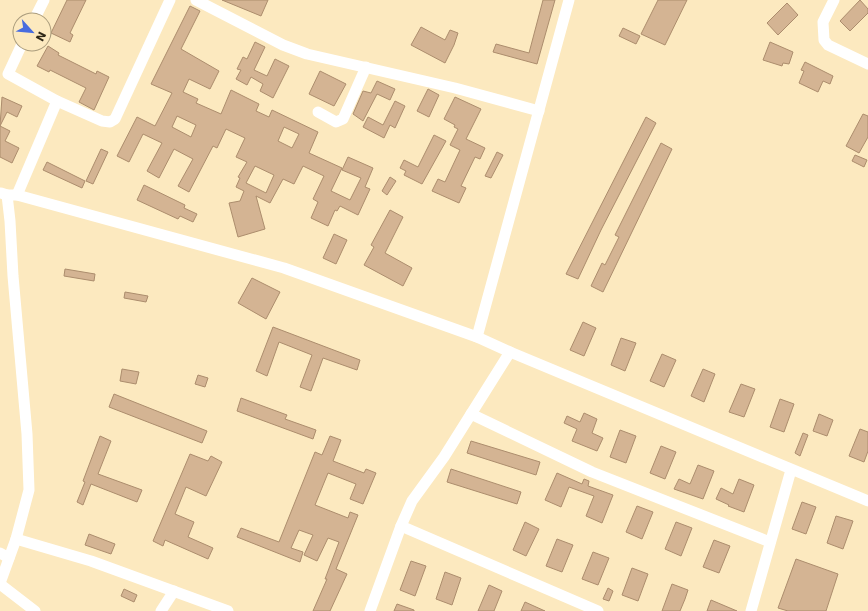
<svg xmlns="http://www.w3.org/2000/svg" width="868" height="611" viewBox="0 0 868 611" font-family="'DejaVu Sans',sans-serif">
  <rect width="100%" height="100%" fill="#fce9bf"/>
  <g fill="#d4b493" stroke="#ac8d6d" fill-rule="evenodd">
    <path d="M67,0h19l-16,33 3,2 -3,7 -19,-9z"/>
    <path d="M222,0h46l-7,16z"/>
    <path d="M543,0h12l-18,64 -44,-12 3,-8 33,9z"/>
    <path d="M658,0h29l-22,45 -24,-11z"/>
    <path d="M860,0l8,9v4l-18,18 -10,-10z"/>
    <path d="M787,3l11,12 -20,20 -11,-12z"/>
    <path d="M190,6l10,5 -19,38 38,22 -9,18 -21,-10 -6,13 15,7 -2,4 25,11 10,-24 28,14 -3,7 13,6 3,-7 46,22 -9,21 33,15 -11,23 19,9 11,-22 -19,-8 6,-13 25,11 -8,19 5,2 -12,26 -18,-9 -3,5 -2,-1 -7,16 -17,-8 7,-16 -5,-3 11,-23 -21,-10 -9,18 -11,-5 -13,24 -14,-7 9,33 -27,8 -9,-34 11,-2 4,-10 -8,-4 4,-9 -2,-1 9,-15 -11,-5 9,-19 -19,-9 -9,19 -4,-2 -24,46 -11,-6 15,-27 -19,-10 -15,29 -12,-7 15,-28 -19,-9 -14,28 -12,-6 20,-39 18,9 17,-33 -21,-9zM177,116l19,9 -5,12 -19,-10zM284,127l15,7 -7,14 -14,-7zM255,166l19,9 -8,18 -20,-10z"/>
    <path d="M421,27l24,13 5,-10 8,3 -4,12 -9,18 -34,-18z"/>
    <path d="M623,28l17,8 -4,8 -17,-8z"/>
    <path d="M255,42l10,5 -11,23 13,6 8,-17 14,7 -16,32 -13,-7 3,-7 -12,-7 -4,8 -11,-6 5,-9 -4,-1 6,-12 4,2z"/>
    <path d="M770,42l23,10 -4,12 -6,-1 -1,3 -19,-6z"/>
    <path d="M48,46l11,7 -1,2 38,19 1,-3 12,6 -15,33 -15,-8 7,-14 -36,-18 -1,2 -12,-6z"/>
    <path d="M805,62l28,14 -3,8 -7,-3 -5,11 -19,-9 5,-12 -3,-1z"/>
    <path d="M320,71l26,13 -12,22 -25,-12z"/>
    <path d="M377,81l18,8 -5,11 -13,-6 -14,27 -10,-7 10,-23 8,2z"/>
    <path d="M428,89l11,6 -10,22 -12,-6z"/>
    <path d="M2,97l20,9 -5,11 -10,-5 -7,14z"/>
    <path d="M455,97l26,12 -15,30 19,9 -5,11 -5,-2 -14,29 5,2 -7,15 -27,-12 6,-12 7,3 15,-32 -10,-5 8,-16 -4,-2 1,-2 -11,-6z"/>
    <path d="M395,101l10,5 -10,22 -5,-3 -6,13 -21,-11 5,-10 15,8z"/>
    <path d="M863,114l5,2v21l-9,16 -13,-7z"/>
    <path d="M646,117l10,6 -55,107 -23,49 -12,-5z"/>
    <path d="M0,126l10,5 -5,10 14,7 -7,15 -12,-6z"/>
    <path d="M434,135l12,6 -24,43 -18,-9 2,-4 -6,-3 4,-8 14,7z"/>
    <path d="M661,143l11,6 -69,143 -12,-6 11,-23 3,2 14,-28 -4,-2z"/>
    <path d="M101,149l7,3 -15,32 -7,-3z"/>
    <path d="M497,152l6,3 -12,23 -6,-2z"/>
    <path d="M855,155l12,5 -3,7 -12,-6z"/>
    <path d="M47,162l38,19 -3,7 -39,-18z"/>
    <path d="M390,177l6,4 -9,14 -5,-4z"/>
    <path d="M144,185l41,20 -1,3 13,6 -4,8 -13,-6 -2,3 -41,-19z"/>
    <path d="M390,210l13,7 -18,36 27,15 -9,18 -39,-21 10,-18 -3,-2z"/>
    <path d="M334,234l13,6 -11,24 -13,-6z"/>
    <path d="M65,269l30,5 -1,7 -30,-5z"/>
    <path d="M252,278l28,14 -14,27 -28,-16z"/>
    <path d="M125,292l23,4 -2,6 -22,-4z"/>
    <path d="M583,322l13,6 -12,28 -14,-6z"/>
    <path d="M273,327l87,33 -3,10 -34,-12 -12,33 -11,-4 12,-32 -33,-13 -12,34 -11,-5z"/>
    <path d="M621,338l15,5 -11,28 -14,-6z"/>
    <path d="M662,354l14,6 -12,27 -14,-6z"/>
    <path d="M122,369l17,3 -3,12 -16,-3z"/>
    <path d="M703,369l12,5 -11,28 -13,-6z"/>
    <path d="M198,375l10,3 -3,9 -10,-3z"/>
    <path d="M741,384l14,5 -11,28 -15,-5z"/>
    <path d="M114,394l93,37 -5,12 -93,-36z"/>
    <path d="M241,398l46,17 -2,4 31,11 -3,9 -76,-28z"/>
    <path d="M780,399l14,5 -10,28 -14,-5z"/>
    <path d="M584,413l13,6 -5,14 11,5 -6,13 -25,-10 5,-12 -13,-6 3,-7 13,6z"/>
    <path d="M819,414l14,6 -6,16 -14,-5z"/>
    <path d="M860,429l8,3v19l-4,11 -15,-6z"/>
    <path d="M620,430l16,6 -10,27 -16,-6z"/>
    <path d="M803,433l5,2 -8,21 -5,-3z"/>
    <path d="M100,436l11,5 -13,33 44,16 -5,12 -46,-18 -8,21 -6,-3 8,-20 -2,-1z"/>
    <path d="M330,436l11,4 -8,21 31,12 2,-4 10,4 -13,31 -13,-5 6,-15 -28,-11 -13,32 33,13 2,-6 8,3 -22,54 11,5 -17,37h-17l14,-32h-2l14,-37 -11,-4 -11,23 -13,-6 9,-20 -14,-5 -8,18 12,4 -3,10 -63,-25 4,-9 38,14 36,-90 7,3z"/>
    <path d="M471,441l69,21 -4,13 -69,-22z"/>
    <path d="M661,446l15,6 -11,27 -15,-6z"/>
    <path d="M190,454l18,7 3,-5 11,6 -16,34 -20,-9 -11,27 19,8 -6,15 25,11 -5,11 -43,-19 -2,6 -10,-5z"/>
    <path d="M698,465l16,6 -11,28 -29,-10 5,-10 11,5z"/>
    <path d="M451,469l70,23 -4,12 -70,-22z"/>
    <path d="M557,473l25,11 2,-5 5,2 -1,5 25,9 -11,28 -16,-7 8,-20 -25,-9 -8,20 -16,-7z"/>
    <path d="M739,479l15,6 -10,27 -16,-6 1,-1 -13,-6 5,-11 12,6z"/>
    <path d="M802,502l14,5 -10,27 -14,-5z"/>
    <path d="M637,506l16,6 -11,27 -16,-7z"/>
    <path d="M836,516l17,5 -10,28 -16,-6z"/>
    <path d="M525,522l14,7 -13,27 -13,-6z"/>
    <path d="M676,522l16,6 -11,28 -16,-7z"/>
    <path d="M89,534l26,10 -4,10 -26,-9z"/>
    <path d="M557,539l16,6 -11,27 -16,-6z"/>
    <path d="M714,540l16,6 -11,27 -16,-6z"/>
    <path d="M593,552l16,6 -11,27 -16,-6z"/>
    <path d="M796,559l42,15 -12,37h-38l-10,-3z"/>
    <path d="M411,561l15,5 -11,30 -15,-6z"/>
    <path d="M632,568l16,6 -10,27 -16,-6z"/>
    <path d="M445,572l16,6 -9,27 -16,-6z"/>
    <path d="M672,584l16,6 -3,9 -5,12h-18z"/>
    <path d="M489,585l13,6 -8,20h-16z"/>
    <path d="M608,588l5,3 -4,10 -6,-2z"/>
    <path d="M124,589l13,6 -3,7 -13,-6z"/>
    <path d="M711,600l26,11h-30z"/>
    <path d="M525,602l20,9h-24z"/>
    <path d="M397,604l17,6v1h-20z"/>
  </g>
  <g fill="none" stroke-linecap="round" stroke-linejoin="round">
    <g stroke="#fff" stroke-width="11">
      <path d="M196,0l87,45 24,9 148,34 84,23"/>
      <path d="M834,0l-11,22 1,18 4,5 40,19"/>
      <path d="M34,20l10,-20"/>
      <path d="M22,44l-14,30 49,27 45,20 8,1 5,-3 55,-119"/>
      <path d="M318,112l18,10 7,-3 23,-52"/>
      <path d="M7,195h10l267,73 193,69 33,15 358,149"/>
      <path d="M17,195l40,-94"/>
      <path d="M477,337l92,-337"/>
      <path d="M471,414l121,58 178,70"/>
      <path d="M401,526l197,85"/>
      <path d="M16,539l75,22 137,50"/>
      <path d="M0,553l9,5"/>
      <path d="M0,583l16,-44 13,-49 -2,-56 -14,-158 -3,-55 -3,-26 -6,-2"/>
      <path d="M0,584l35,27"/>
      <path d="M161,611l13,-20"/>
      <path d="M370,611l31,-85 11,-25 32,-44 66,-105"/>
      <path d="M751,611l40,-141"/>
    </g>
  </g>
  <g transform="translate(32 32) rotate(117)"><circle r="19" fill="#fce9bf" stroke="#aa9c7c"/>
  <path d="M0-3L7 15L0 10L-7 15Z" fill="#486cdf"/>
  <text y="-6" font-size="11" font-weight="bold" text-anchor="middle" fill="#2f2818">N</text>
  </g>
</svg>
